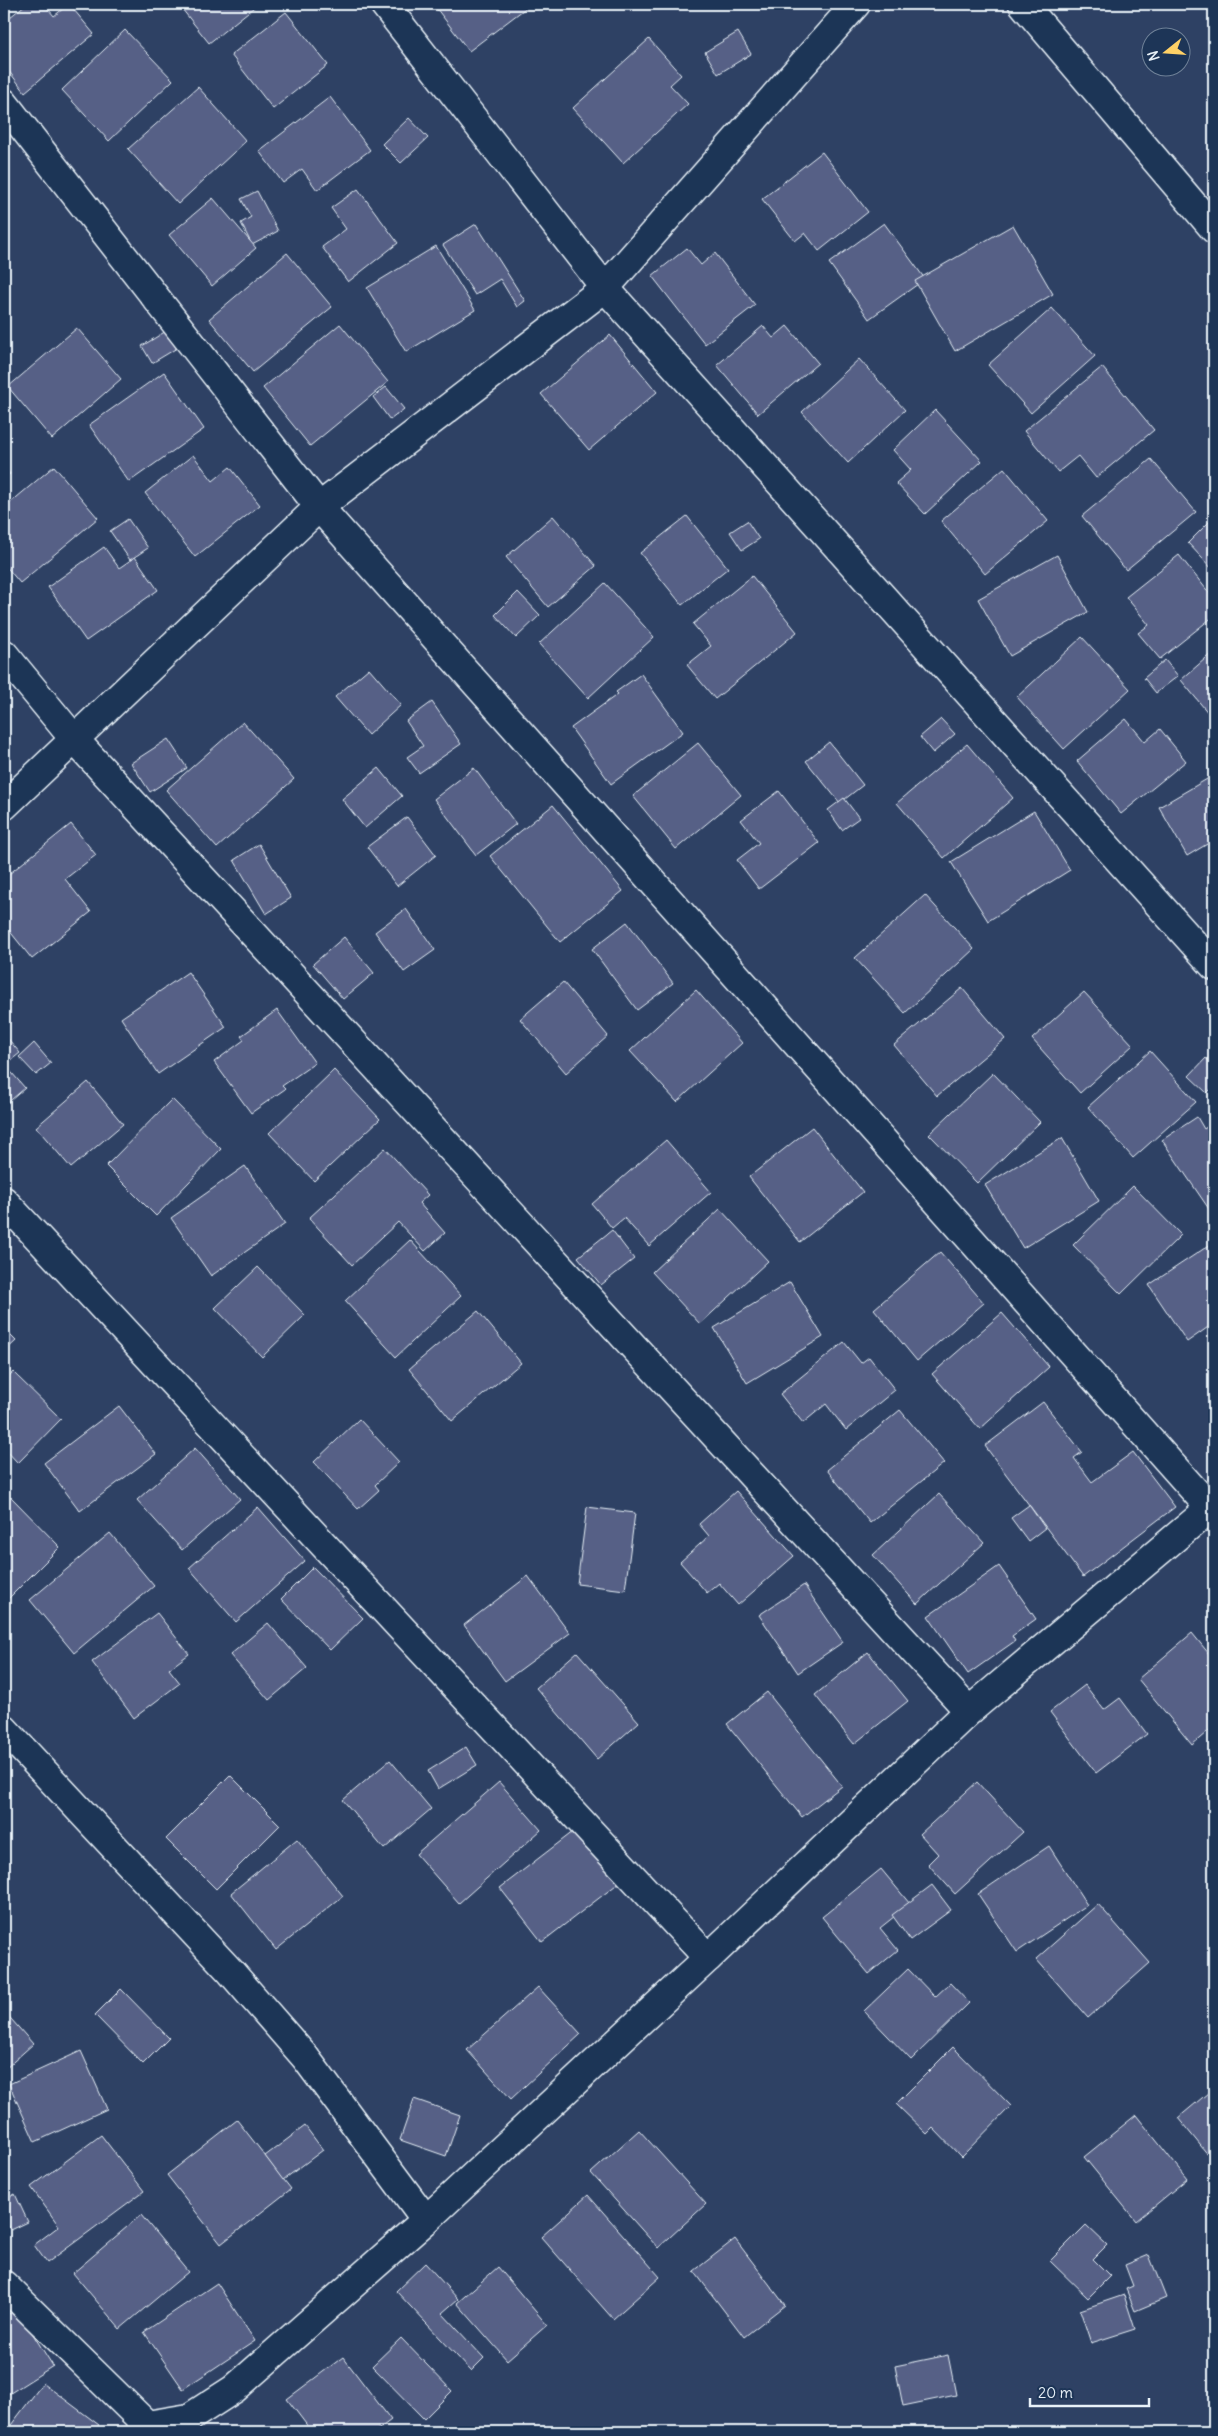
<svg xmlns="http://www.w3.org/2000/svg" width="1218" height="2436" viewBox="0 0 1218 2436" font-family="Delius,sans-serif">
  <rect width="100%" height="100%" fill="#2e4164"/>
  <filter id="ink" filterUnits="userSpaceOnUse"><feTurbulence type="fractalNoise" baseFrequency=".02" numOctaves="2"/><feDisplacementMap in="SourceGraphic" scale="10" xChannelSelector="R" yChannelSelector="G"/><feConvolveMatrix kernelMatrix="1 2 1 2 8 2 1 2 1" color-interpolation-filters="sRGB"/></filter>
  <g filter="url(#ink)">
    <g fill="#576086" stroke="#e8f1f8">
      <path d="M26,4h18l10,12 15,-12 25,30 -69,58 -21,-27v-43z"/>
      <path d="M178,4h80l-49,39z"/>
      <path d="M433,4h98l-62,47z"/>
      <path d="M286,12l42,53 -55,44 -42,-54z"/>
      <path d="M125,30l48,50 -64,61 -47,-51z"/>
      <path d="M738,32l13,22 -33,20 -13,-22z"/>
      <path d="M649,39l32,36 -11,10 18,19 -65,59 -50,-55z"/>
      <path d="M198,87l48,54 -68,63 -50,-55z"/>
      <path d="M330,97l40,53 -53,40 -15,-21 -19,14 -24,-32z"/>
      <path d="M409,118l19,20 -27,25 -19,-19z"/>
      <path d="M822,152l46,60 -49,39 -14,-18 -10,8 -33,-42z"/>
      <path d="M358,189l40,54 -50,39 -26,-35 24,-18 -15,-21z"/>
      <path d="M257,191l21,40 -26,14 -11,-22 10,-6 -10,-18z"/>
      <path d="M213,198l43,50 -44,38 -43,-51z"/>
      <path d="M884,223l41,56 -56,40 -40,-56z"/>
      <path d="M476,224l49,77 -8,6 -17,-28 -25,16 -32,-50z"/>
      <path d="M1013,225l40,69 -98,57 -40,-70z"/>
      <path d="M436,246l39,64 -69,42 -39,-64z"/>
      <path d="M687,248l14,17 14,-12 40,52 -50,39 -53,-68z"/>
      <path d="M287,253l45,54 -79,65 -44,-53z"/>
      <path d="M1052,308l43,48 -64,57 -43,-48z"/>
      <path d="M340,324l48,58 -78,64 -47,-58z"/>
      <path d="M763,326l10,12 14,-12 31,37 -60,51 -41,-49z"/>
      <path d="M77,328l44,51 -69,60 -44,-52z"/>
      <path d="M171,328l11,17 -30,18 -10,-17z"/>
      <path d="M610,335l47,57 -68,58 -48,-56z"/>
      <path d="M859,359l46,51 -57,53 -46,-51z"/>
      <path d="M1102,367l52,63 -58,48 -18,-22 -20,16 -34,-41z"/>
      <path d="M164,372l40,57 -75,53 -40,-57z"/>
      <path d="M386,387l18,22 -14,11 -17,-23z"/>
      <path d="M935,410l47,51 -57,53 -29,-31 15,-13 -18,-20z"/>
      <path d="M193,455l20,26 17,-14 30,38 -65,52 -50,-64z"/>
      <path d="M1151,459l45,53 -70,58 -44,-54z"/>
      <path d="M4,466l6,8 -6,5z"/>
      <path d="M54,466l44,52 -78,65 -16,-19v-56z"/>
      <path d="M1004,468l44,53 -63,53 -44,-53z"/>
      <path d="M553,516l43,50 -48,41 -42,-50z"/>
      <path d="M687,516l41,52 -46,37 -42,-52z"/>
      <path d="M1214,517v54l-26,-28z"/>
      <path d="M128,519l20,29 -18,12 -20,-29z"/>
      <path d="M747,521l12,18 -17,11 -12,-18z"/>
      <path d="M104,547l15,21 16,-11 23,33 -72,51 -38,-54z"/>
      <path d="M1057,555l31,57 -78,44 -32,-57z"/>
      <path d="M1179,555l35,44v17l-54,43 -22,-26 11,-8 -23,-28z"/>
      <path d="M752,576l45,56 -82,67 -28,-34 24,-19 -18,-22z"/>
      <path d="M605,583l49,54 -66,61 -49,-54z"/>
      <path d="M518,592l22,23 -24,23 -21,-23z"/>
      <path d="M1082,637l48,52 -66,60 -47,-52z"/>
      <path d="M1214,651v69l-33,-40z"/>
      <path d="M1165,660l13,16 -22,17 -12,-15z"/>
      <path d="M369,668l32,37 -33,30 -33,-38z"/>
      <path d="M641,674l42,58 -72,52 -40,-56 47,-34 -2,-2z"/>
      <path d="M432,702l29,42 -42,29 -12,-16 16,-11 -17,-25z"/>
      <path d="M941,719l14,15 -22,19 -13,-16z"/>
      <path d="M1126,719l19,23 15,-13 26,32 -65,53 -44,-53z"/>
      <path d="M243,722l51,57 -77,69 -51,-58z"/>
      <path d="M168,739l19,29 -37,24 -19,-29z"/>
      <path d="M829,742l34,43 -23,18 -34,-42z"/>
      <path d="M698,743l43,52 -65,54 -43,-53z"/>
      <path d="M967,744l46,54 -69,60 -47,-55z"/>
      <path d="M379,768l23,28 -37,32 -23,-29z"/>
      <path d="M474,768l42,56 -40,31 -42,-56z"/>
      <path d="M1214,775v65l-27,16 -28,-49z"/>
      <path d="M779,791l40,52 -60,46 -22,-29 22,-17 -18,-23z"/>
      <path d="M844,798l15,20 -17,12 -14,-20z"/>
      <path d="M553,805l70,86 -63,51 -70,-86z"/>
      <path d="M1034,811l36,59 -82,51 -37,-59z"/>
      <path d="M407,817l29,38 -39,31 -30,-39z"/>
      <path d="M71,824l25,31 -31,24 26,33 -59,47 -28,-35v-46z"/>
      <path d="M259,844l32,54 -25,16 -32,-54z"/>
      <path d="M925,895l49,54 -69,64 -50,-55z"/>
      <path d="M406,909l29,41 -31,22 -29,-40z"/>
      <path d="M627,922l46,61 -36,27 -45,-61z"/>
      <path d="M344,937l30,36 -31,26 -30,-35z"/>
      <path d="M188,972l38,55 -68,47 -37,-56z"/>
      <path d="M563,982l45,54 -42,37 -46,-54z"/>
      <path d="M962,988l43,51 -68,57 -43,-51z"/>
      <path d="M696,990l46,53 -65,59 -47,-51z"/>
      <path d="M1084,992l49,53 -53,48 -48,-54z"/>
      <path d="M277,1010l38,53 -33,23 3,3 -34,24 -37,-51 30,-22 -3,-4z"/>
      <path d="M4,1034l16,19 -15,12 20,23 -21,18z"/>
      <path d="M34,1043l17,20 -15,12 -17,-18z"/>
      <path d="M1150,1051l46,51 -63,56 -45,-51z"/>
      <path d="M1206,1058l8,9v19l-7,7 -18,-17z"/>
      <path d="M334,1070l46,49 -66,62 -45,-48z"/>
      <path d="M993,1073l47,49 -63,61 -48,-49z"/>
      <path d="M88,1082l35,42 -52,44 -35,-41z"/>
      <path d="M172,1099l49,50 -65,67 -50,-50z"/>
      <path d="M1197,1117l7,12 10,-7v84l-5,3 -47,-69z"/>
      <path d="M812,1127l51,65 -63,50 -51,-65z"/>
      <path d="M1062,1138l37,63 -76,47 -38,-63z"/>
      <path d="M666,1140l45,52 -62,54 -25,-28 -12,10 -20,-24z"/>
      <path d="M385,1148l43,47 -9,8 26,30 -20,18 -27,-29 -46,43 -43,-47z"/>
      <path d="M245,1166l40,58 -74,52 -40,-58z"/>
      <path d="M1133,1186l48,49 -60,59 -48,-49z"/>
      <path d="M720,1209l48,52 -68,63 -48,-52z"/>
      <path d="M612,1230l22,29 -33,26 -23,-28z"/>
      <path d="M410,1240l51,56 -65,61 -51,-56z"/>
      <path d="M1214,1242v81l-27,19 -38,-57z"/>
      <path d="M940,1252l44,51 -67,58 -43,-52z"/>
      <path d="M258,1267l47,48 -43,42 -47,-49z"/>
      <path d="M790,1282l33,55 -76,46 -33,-55z"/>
      <path d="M478,1311l43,52 -69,58 -43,-52z"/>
      <path d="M1002,1313l47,54 -69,62 -48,-55z"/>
      <path d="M4,1329l12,12 -12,11z"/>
      <path d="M844,1342l17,21 8,-6 26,33 -49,40 -20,-26 -23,19 -23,-29z"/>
      <path d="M13,1372l48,47 -43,44 -14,-15v-67z"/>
      <path d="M1043,1402l39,50 -8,6 18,24 41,-30 42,55 -92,70 -98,-131z"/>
      <path d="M119,1406l37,48 -76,57 -36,-48z"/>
      <path d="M900,1410l44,53 -74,60 -43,-53z"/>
      <path d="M359,1419l40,43 -24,23 4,5 -21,19 -44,-47z"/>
      <path d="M195,1448l45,51 -58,51 -45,-50z"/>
      <path d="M736,1491l58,65 -56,49 -19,-22 -12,10 -27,-31 29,-26 -10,-12z"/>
      <path d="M939,1494l45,49 -67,61 -44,-49z"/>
      <path d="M11,1497l49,50 -56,56v-99z"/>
      <path d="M1029,1505l16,23 -17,13 -17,-23z"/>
      <path d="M258,1507l47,54 -69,61 -47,-54z"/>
      <path d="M587,1507l48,6 -10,77 -48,-6z"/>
      <path d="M110,1533l44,53 -80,67 -44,-53z"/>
      <path d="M999,1566l37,53 -24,17 3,5 -47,33 -40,-58z"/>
      <path d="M313,1567l50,51 -33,32 -49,-51z"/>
      <path d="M528,1576l42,57 -65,48 -41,-56z"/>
      <path d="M804,1585l39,57 -45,31 -39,-58z"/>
      <path d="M157,1613l32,41 -20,15 11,14 -46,35 -42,-56z"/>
      <path d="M268,1623l39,45 -38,32 -39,-45z"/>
      <path d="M1192,1633l22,27v66l-22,19 -54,-66z"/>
      <path d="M577,1652l62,70 -42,37 -61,-71z"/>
      <path d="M868,1652l40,49 -54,43 -39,-49z"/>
      <path d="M1085,1685l19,25 16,-12 27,36 -51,39 -46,-61z"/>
      <path d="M767,1692l75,94 -40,31 -75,-93z"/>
      <path d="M466,1747l11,18 -39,24 -10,-18z"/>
      <path d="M390,1760l41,49 -47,40 -41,-49z"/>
      <path d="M230,1775l50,50 -64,64 -50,-50z"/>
      <path d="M499,1782l42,48 -82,73 -43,-49z"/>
      <path d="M977,1782l46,50 -68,62 -27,-30 10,-10 -18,-20z"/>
      <path d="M578,1828l42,54 -78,60 -42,-54z"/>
      <path d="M297,1839l46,57 -67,54 -45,-57z"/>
      <path d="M1049,1846l38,59 -70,47 -39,-58z"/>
      <path d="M881,1869l29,35 -30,24 18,22 -29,24 -47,-57z"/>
      <path d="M932,1885l19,25 -41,30 -18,-25z"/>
      <path d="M1098,1904l52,59 -62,55 -52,-59z"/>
      <path d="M908,1969l27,28 15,-14 19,20 -58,57 -47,-49z"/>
      <path d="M538,1987l43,47 -70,65 -44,-49z"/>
      <path d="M121,1989l48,49 -26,26 -48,-49z"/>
      <path d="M4,2011l29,33 -29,26z"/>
      <path d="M953,2047l58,59 -50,51 -28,-29 -6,6 -31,-30z"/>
      <path d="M81,2051l26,58 -72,33 -26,-58z"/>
      <path d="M1214,2088v74l-36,-44z"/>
      <path d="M414,2099l46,16 -14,41 -46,-16z"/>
      <path d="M1136,2115l51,64 -51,42 -52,-64z"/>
      <path d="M237,2120l54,69 -70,55 -54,-69z"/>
      <path d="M305,2126l18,24 -40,30 -18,-24z"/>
      <path d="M639,2130l67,74 -48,44 -67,-75z"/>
      <path d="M101,2135l43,56 -97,72 -13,-18 25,-19 -28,-39z"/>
      <path d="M15,2194l13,28 -17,8 -7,-13v-17z"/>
      <path d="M588,2195l72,82 -47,42 -72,-82z"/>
      <path d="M141,2215l47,57 -68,57 -47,-56z"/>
      <path d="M1086,2225l21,20 -14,14 17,17 -22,22 -38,-37z"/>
      <path d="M735,2239l50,66 -41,32 -50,-66z"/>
      <path d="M1149,2255l17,43 -31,13 -9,-22 7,-3 -8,-21z"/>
      <path d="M425,2263l33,36 -16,14 42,45 -13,13 -75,-80z"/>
      <path d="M498,2267l49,58 -40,35 -50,-57z"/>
      <path d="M217,2283l38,58 -72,48 -39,-57z"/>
      <path d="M1124,2295l11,34 -44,14 -11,-33z"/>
      <path d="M17,2309l36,57 -49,31v-80z"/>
      <path d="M401,2338l51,53 -28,28 -52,-53z"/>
      <path d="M948,2355l8,40 -53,11 -8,-40z"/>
      <path d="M343,2357l48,63 -16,12h-63l-25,-33z"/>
      <path d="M43,2383l56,42 -5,7h-82l-4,-3z"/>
    </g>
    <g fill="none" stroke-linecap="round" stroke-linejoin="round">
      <defs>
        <g id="minor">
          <path d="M384,4l221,284 609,678"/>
          <path d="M1023,4l191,225"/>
          <path d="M4,103l315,404 892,1002"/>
          <path d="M4,654l71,86 894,971"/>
          <path d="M4,806l315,-299 286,-219 251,-284"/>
          <path d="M4,1201l704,757 261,-247 245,-206"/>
          <path d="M4,1729l227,243 74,85 121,163"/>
          <path d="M4,2285l143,140 42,-7 45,-29 192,-169 282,-262"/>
        </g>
      </defs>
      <use href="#minor" stroke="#e8f1f8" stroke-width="31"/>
      <use href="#minor" stroke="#1d3557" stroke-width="28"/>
    </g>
  </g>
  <rect width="1218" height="2436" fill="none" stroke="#1d3557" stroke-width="20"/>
  <rect x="10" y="10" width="1198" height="2416" fill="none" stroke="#e8f1f8" stroke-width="2" filter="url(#ink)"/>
  <g transform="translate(1166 52) rotate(253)"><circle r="24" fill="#1d3557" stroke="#6e8097"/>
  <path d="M0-4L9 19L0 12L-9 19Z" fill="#ffd166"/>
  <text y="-8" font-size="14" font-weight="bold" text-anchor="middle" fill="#e8f1f8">N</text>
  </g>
  <path d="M1030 2398v8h119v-8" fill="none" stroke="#e8f1f8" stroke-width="2.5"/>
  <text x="1038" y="2398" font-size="15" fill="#e8f1f8" stroke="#1d3557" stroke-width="4" paint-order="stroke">20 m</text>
</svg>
